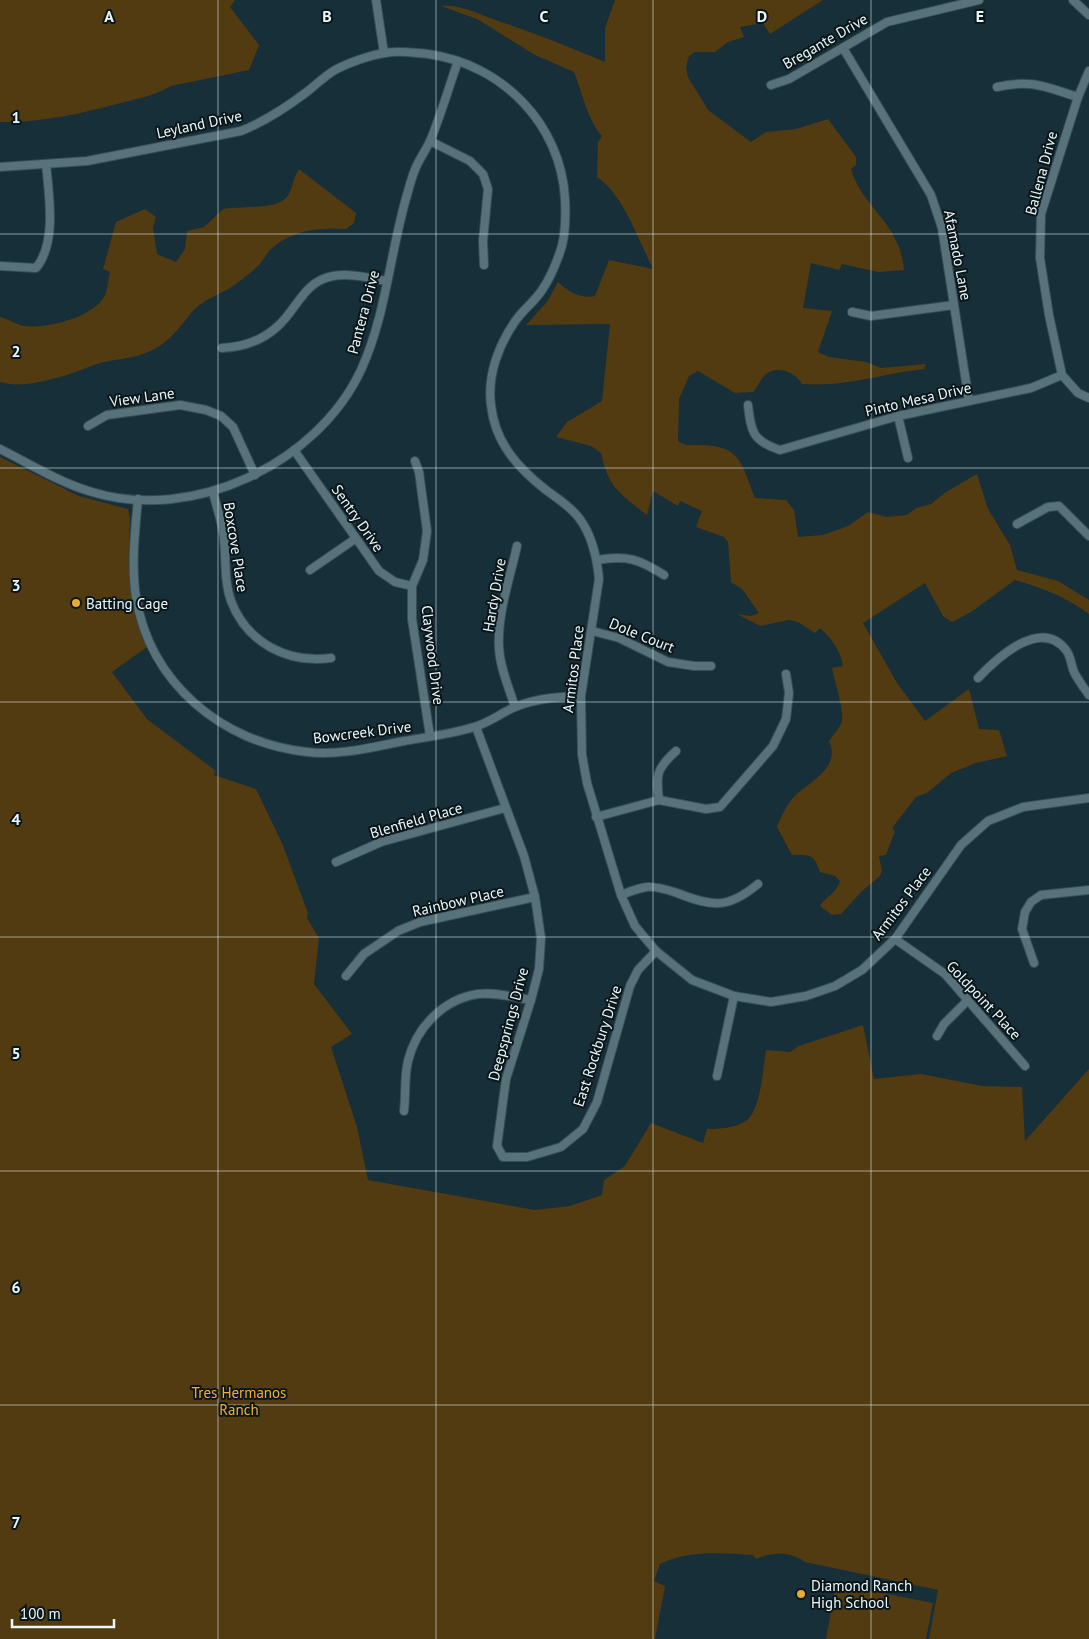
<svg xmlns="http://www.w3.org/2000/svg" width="1089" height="1639" viewBox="0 0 1089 1639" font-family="'PT Sans',sans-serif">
  <rect width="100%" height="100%" fill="#172f38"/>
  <g fill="#523a11">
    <path d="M0,0h235l-5,7 29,38 -10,25 -78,16c-17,10 -35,13 -54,18 -38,10 -77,19 -117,18z"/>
    <path d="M615,0h208l-53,34 -7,-11 -23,4 4,10 -16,5 -13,10h-20l-6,4 -3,11 2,10 20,33 43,32 15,-10 30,-3 32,-10 28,38v8l-5,4c11,39 49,53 53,101l-26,2 -36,-8 -3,6 -28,-7 -8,45 29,3 -14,41 11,5 37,5 15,6 45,-4 -2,5c-44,5 -77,18 -122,15 -7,-12 -26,-20 -38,-8 -4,4 -6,11 -11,16l-18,1 -37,-22 -9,5 -10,23 -1,42c7,5 14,4 22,4 42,0 42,21 55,53l31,2 8,10 4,27 25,-2 25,-9 20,-14 19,5 20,-2 9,-7 15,-4 15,-12 31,-18 11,35 22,36 7,25 41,11 31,19v14c-23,-17 -47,-26 -74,-34l-44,32 -19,10 -9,-6 -18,-33 -62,40 34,60 28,38 44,-32 10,40 20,1 8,26 -31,7 -25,10 -24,20 -11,4 -24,31 3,3 -9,24 -7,1 3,15 -2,5 -18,15 -21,23 -9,1 -12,-9c6,-10 16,-12 20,-25l-5,-5 -15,-4c-6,-19 -11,-17 -28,-17l-15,-28c4,-10 8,-19 15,-28 15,-17 50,-30 37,-58 4,-6 9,-11 12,-17 5,-11 -7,-43 -9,-56l11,-2c-3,-17 -11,-27 -23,-38l-5,5 -17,-11 -9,-2 -29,6 -23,-12 14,2 8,-3 -17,-24 -11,-7 -3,-40 -4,-5 -28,-10 6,-16 -22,-10 -2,5 -25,-15 -6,24c-27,-21 -39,-28 -46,-62l-10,-7 -35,-9 11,-15 35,-21 8,-77 -84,1 21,-23 11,-20c10,10 23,17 37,14l14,-36 44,9c-14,-28 -30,-75 -56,-92l1,-35 4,-6c-14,-15 -20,-44 -28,-64l-39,-17 -58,-36 -36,-13c17,-2 36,7 52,13 38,13 75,27 112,43v-34z"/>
    <path d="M299,169l57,44 -2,10 -8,6c-28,-1 -52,0 -75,20 -4,4 -7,10 -11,15 -8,8 -17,15 -27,22 -12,8 -31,14 -41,26 -10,12 -18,24 -31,33 -28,18 -47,11 -72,22 -23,9 -65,23 -89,15v-65c9,2 17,8 25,9 22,3 70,-9 80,-31 3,-7 3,-16 5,-23l-7,-3 13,-47 29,-13 11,8 -3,10 4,27 19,8 9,-13 2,-18 17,-4 19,-18c14,-3 54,1 64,-12 6,-8 6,-20 12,-28z"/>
    <path d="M0,457l79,39 49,13 2,10c-2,48 -4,83 17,128l-35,25 35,47 69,52 -2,4 42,14 26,54 26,70 -1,5 12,20 -5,46 38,50 -21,13 26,80 11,53 167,30 35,-4 32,-11 2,-15 21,-14 26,-43 52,20 4,-14c12,0 28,-1 39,-8 15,-11 17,-53 20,-71l24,2 9,-6 64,-21 11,54 47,-5 61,12 40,1 3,54 64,-72v570h-160l9,-49 -133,-28c-15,-11 -33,-10 -49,-3l-3,-4c-32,-2 -64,-5 -93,9l-6,17 11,5 -10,53h-655z"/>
    <path d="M841,1585l92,18 -7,36h-100l9,-49z"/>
  </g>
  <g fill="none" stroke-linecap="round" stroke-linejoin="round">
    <defs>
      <g id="street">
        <path d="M376,0l8,53"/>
        <path d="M1073,0l16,15"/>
        <path d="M843,48l88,147 11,33 27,173"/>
        <path d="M1089,71l-11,26 -37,117 -1,44 9,57 13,60 16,18 11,5"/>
        <path d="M771,85l18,-6 98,-57 92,-22"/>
        <path d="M997,87c35,-8 48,0 81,10"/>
        <path d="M430,141l40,20 13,13 5,15 -5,52 1,24"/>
        <path d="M0,167l87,-6 154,-30c25,-10 46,-24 67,-40 9,-7 18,-16 27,-21 13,-7 35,-15 50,-17 14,-3 29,0 43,1 74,10 133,70 137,145 1,19 1,39 -6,56 -4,11 -10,25 -17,35 -7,11 -18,19 -26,30 -17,24 -29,55 -25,85 4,38 27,63 55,85 12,9 24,16 33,28 13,17 18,40 20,61l-18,117 1,59 5,28 34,112 14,31 21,25 36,29 42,16 37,6 35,-6 29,-10 27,-16 33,-31 66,-94 27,-24 35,-14 66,-9"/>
        <path d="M0,266l36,2c21,-25 13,-73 10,-104"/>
        <path d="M852,312l19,4 83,-11"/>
        <path d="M222,348c21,-1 40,-7 56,-22 19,-17 26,-45 55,-50 18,-3 36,2 53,5"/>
        <path d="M748,405c3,26 4,36 32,45l118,-34 133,-28 31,-13"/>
        <path d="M898,416l10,42"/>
        <path d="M88,426l19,-11 73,-10 26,5 15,6 12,11 22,48"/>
        <path d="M0,449c30,15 60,34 92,43 100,31 225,-28 269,-122 25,-54 29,-118 46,-175 3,-11 6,-23 11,-32 4,-8 9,-15 13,-24 10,-25 18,-52 27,-78"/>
        <path d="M294,450l85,121 16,11 17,4"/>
        <path d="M415,461l4,11 8,59 -4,29 -11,26v33l18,117"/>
        <path d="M213,492c3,13 8,27 10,40 4,23 0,47 8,69 16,42 57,63 100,57"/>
        <path d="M138,499c-3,32 -7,66 -2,98 14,86 86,146 171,155 32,4 66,-5 97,-11 23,-4 48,-7 70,-14 15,-4 27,-14 41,-20 22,-9 43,-10 66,-11"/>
        <path d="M1017,524l31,-17 11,-1 30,30"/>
        <path d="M597,560c30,-5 42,-1 67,15"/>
        <path d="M310,570l45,-31"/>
        <path d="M592,631l27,7 49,24 26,4h17"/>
        <path d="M978,678c19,-20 63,-61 88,-28 5,6 5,15 8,22 4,8 10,16 15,23"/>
        <path d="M515,707c-6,-19 -15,-39 -16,-59 -2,-34 11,-70 18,-102"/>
        <path d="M476,727l48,129 11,41 6,41 -2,31 -8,31 -25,79 -9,67 6,11h24l34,-10 22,-18 14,-27 33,-116 8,-16 18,-19"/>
        <path d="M659,800c-3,-25 -3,-31 17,-49"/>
        <path d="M596,817l63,-17 47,9 14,-2 53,-61 13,-27 3,-26 -3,-19"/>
        <path d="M336,862l45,-20 124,-34"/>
        <path d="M621,895c8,-3 17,-7 26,-8 9,-1 21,3 30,6 36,14 51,16 81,-9"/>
        <path d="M895,939l50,35 80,92"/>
        <path d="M1034,963l-12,-34 3,-17 6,-10 10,-7 48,-5"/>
        <path d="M346,976l18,-22 34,-23 22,-9 115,-25"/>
        <path d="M937,1036l7,-12 24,-24"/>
        <path d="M717,1076l17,-80"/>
        <path d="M404,1111c2,-16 0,-34 4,-50 8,-33 35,-62 70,-67 18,-2 36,3 53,6"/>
      </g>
    </defs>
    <use href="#street" stroke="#394d54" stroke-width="10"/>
    <use href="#street" stroke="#58727b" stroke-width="8"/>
  </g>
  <path fill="none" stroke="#eaf8fd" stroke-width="1" stroke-opacity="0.55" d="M218,0v1639M436,0v1639M653,0v1639M871,0v1639M0,234h1089M0,468h1089M0,702h1089M0,937h1089M0,1171h1089M0,1405h1089"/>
  <g fill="#eaaa38" stroke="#0b1619" stroke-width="2">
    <circle cx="76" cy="603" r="5"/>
    <circle cx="801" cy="1594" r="5"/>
  </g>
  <g text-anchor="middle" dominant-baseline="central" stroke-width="4" stroke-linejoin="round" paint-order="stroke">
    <g font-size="15" fill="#eaf8fd" stroke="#0b1619">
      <text transform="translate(825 41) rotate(-30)">Bregante Drive</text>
      <text transform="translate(199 124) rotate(-12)">Leyland Drive</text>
      <text transform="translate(1041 173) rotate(-75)">Ballena Drive</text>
      <text transform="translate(958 255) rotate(79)">Afamado Lane</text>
      <text transform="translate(363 312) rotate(-75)">Pantera Drive</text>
      <text transform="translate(142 397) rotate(-8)">View Lane</text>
      <text transform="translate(918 399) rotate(-13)">Pinto Mesa Drive</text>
      <text transform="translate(358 518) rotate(55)">Sentry Drive</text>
      <text transform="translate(236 547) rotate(81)">Boxcove Place</text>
      <text transform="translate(494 595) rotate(-80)">Hardy Drive</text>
      <text transform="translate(642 635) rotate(22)">Dole Court</text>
      <text transform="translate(433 655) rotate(83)">Claywood Drive</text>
      <text transform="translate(573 669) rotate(-83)">Armitos Place</text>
      <text transform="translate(362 732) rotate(-7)">Bowcreek Drive</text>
      <text transform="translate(416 820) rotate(-16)">Blenfield Place</text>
      <text transform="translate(458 901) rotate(-13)">Rainbow Place</text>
      <text transform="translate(901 903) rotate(-53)">Armitos Place</text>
      <text transform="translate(984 1000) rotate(47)">Goldpoint Place</text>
      <text transform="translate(508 1024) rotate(-75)">Deepsprings Drive</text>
      <text transform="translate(597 1046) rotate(-72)">East Rockbury Drive</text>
    </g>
    <g font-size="15" fill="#eaf8fd" stroke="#0b1619" text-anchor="start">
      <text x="86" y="603">Batting Cage</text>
      <text x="811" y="1585">Diamond Ranch<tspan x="811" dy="17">High School</tspan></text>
    </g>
    <g font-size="15" fill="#f4b034" stroke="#0b1619">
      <text x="239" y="1392">Tres Hermanos<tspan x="239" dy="17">Ranch</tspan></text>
    </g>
  </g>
  <g font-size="16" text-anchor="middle" font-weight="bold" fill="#eaf8fd" stroke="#0b1619" stroke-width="4" stroke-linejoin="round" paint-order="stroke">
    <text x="109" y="22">A</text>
    <text x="327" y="22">B</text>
    <text x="544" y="22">C</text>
    <text x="762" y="22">D</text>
    <text x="980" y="22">E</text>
    <text x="16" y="123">1</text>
    <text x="16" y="357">2</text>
    <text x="16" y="591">3</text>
    <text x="16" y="825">4</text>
    <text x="16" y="1059">5</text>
    <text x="16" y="1293">6</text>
    <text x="16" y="1528">7</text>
  </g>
  <path d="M12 1619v8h102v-8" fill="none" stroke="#eaf8fd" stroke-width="2.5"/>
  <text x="20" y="1619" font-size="15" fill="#eaf8fd" stroke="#0b1619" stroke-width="4" paint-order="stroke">100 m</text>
</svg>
